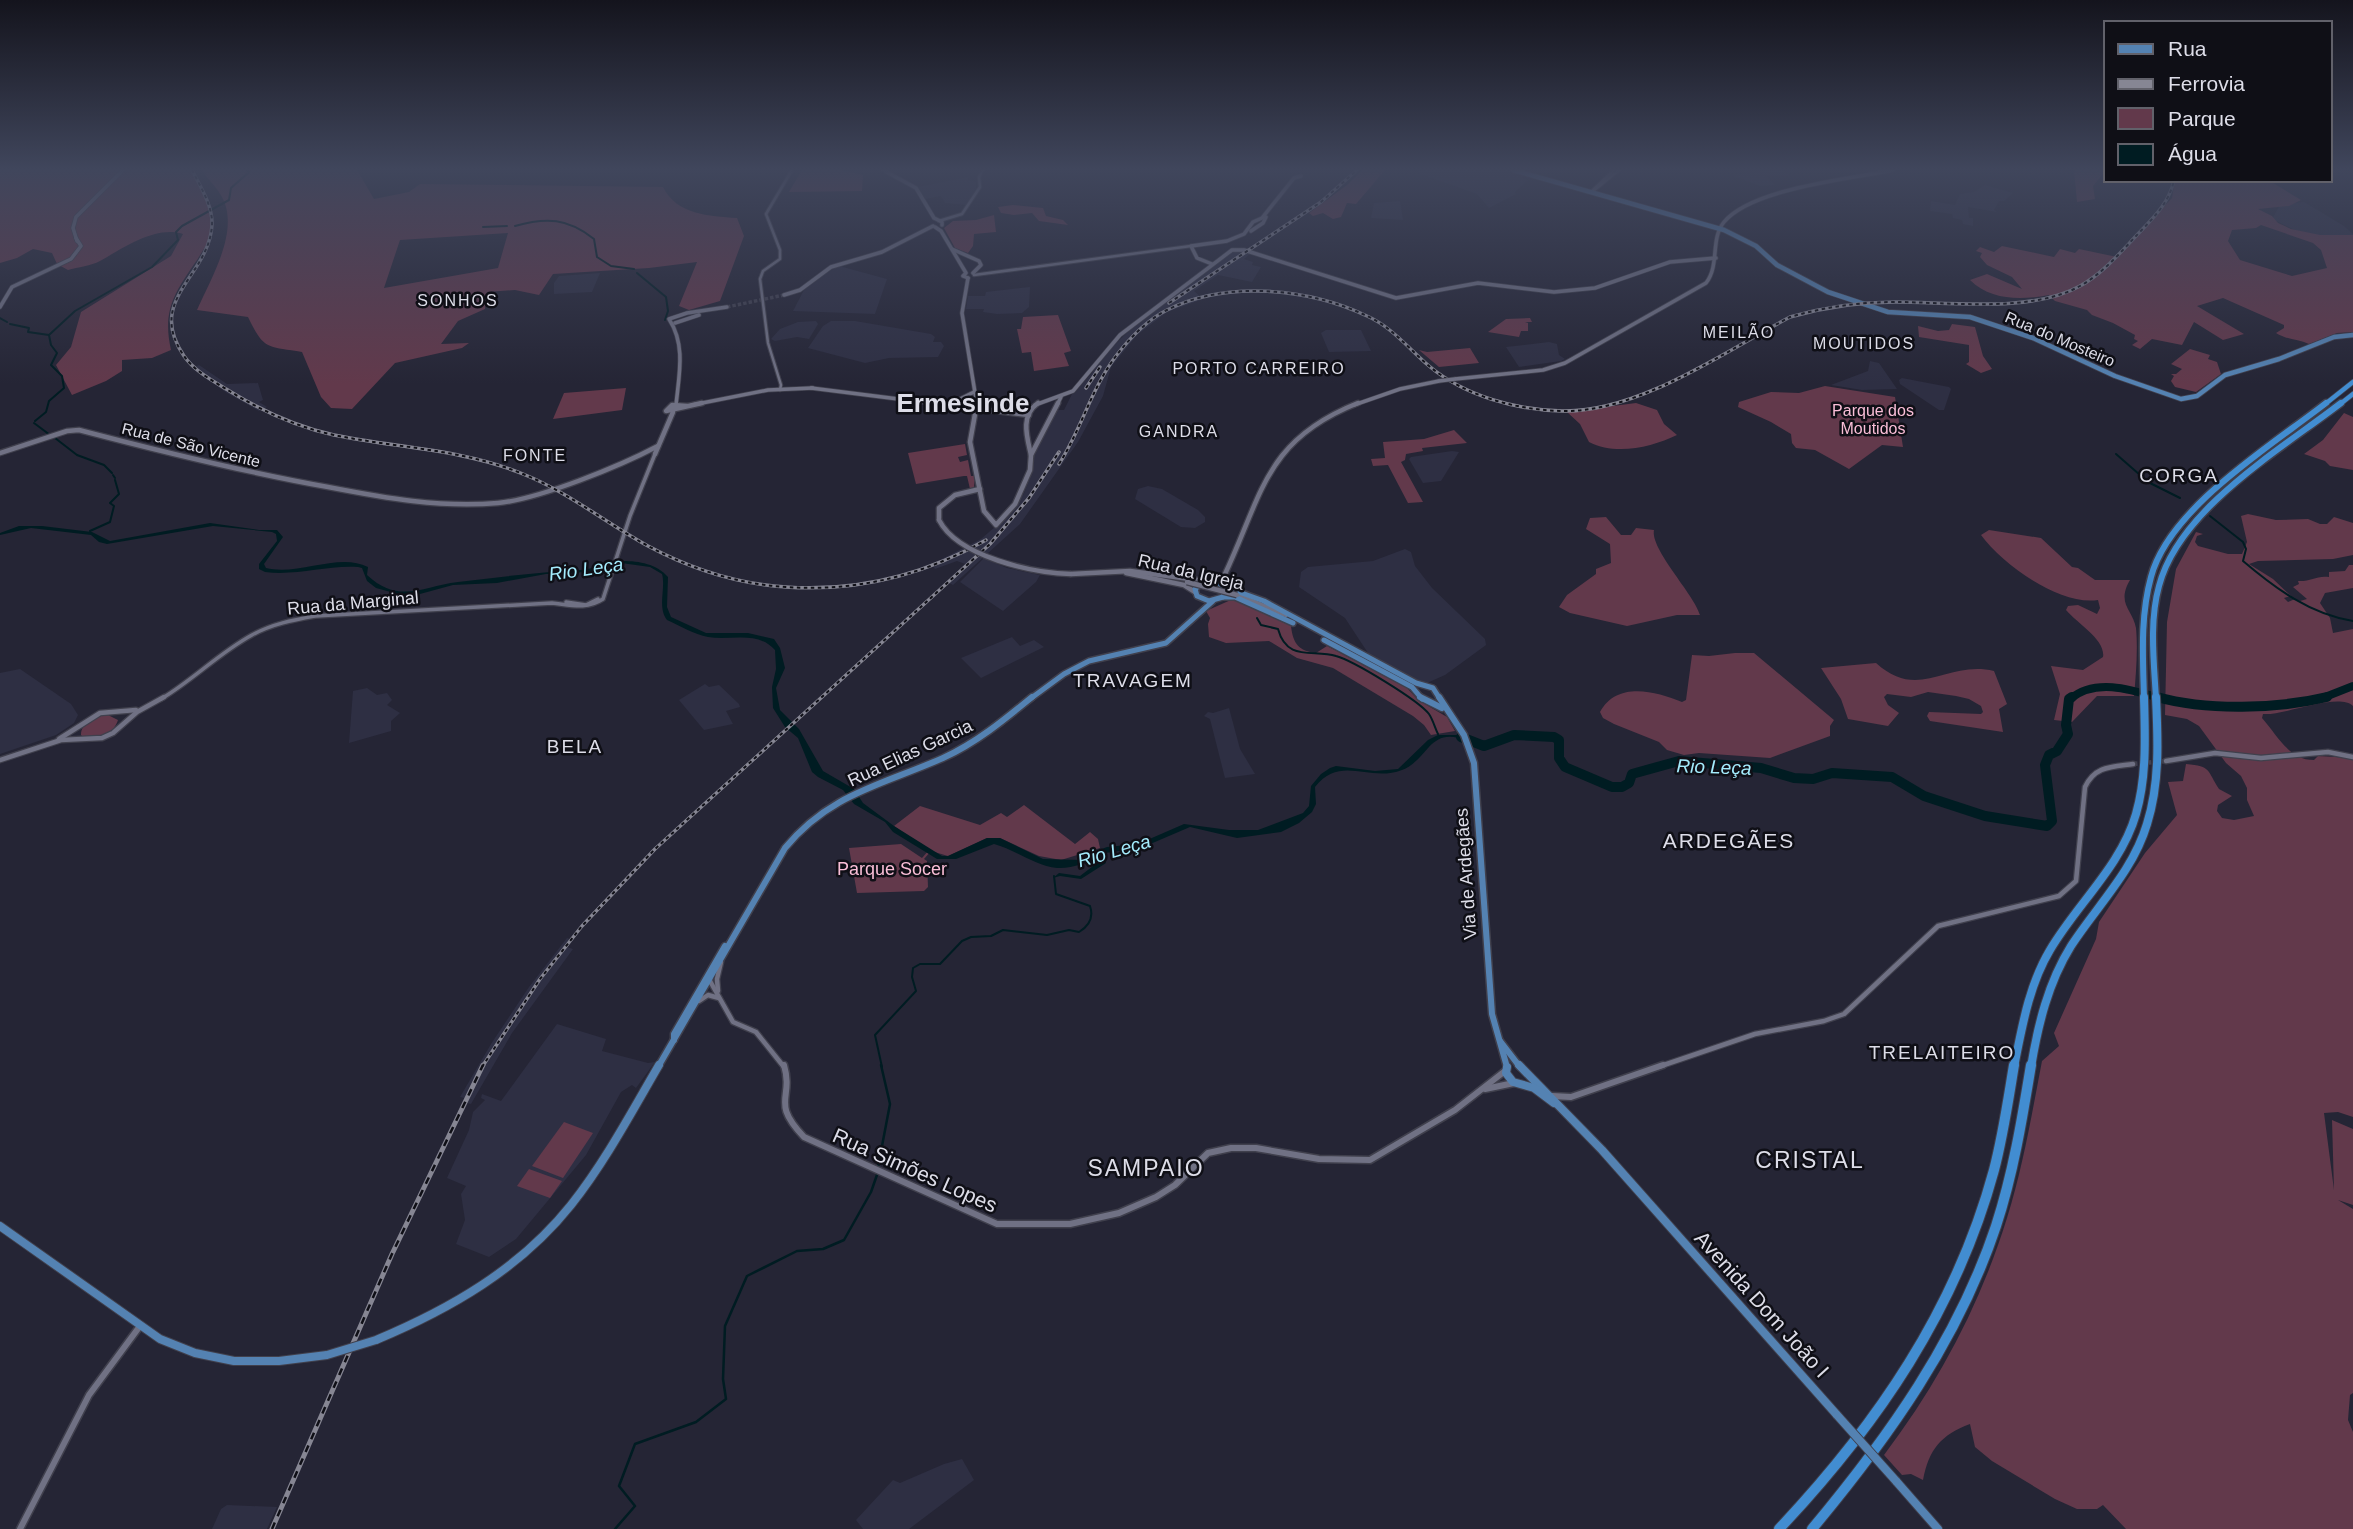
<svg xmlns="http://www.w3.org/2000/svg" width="2353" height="1529" viewBox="0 0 2353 1529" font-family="Arial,sans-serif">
  <rect width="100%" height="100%" fill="#252535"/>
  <g fill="#2e2f43">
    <path d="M1421,170h87l17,5 -3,3 6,2 -13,12 1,2 -27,14 -12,-14 -59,-21z"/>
    <path d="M1780,170l11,6h-25l9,9 -15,1 -29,-11z"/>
    <path d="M968,177v3l8,2v7l-10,16 -21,-2 -4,-7 -16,3 -7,-12z"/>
    <path d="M1985,185l28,8 -9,8h-5l-5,9 3,2 -29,-5 1,11h4v8l-10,-2 -1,-4 -9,-2 -1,-4 -22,-3 1,-10 24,4 5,-11 14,-2z"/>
    <path d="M1400,201l3,19 -32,-2 3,-15z"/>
    <path d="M2304,202l40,24 9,8v12l-28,-1 -53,-26 8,-14z"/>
    <path d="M1240,251l11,2 -7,6 9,3 -1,3 9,2 -9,15 -34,-7 -24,16 9,8 -36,13 -30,23 -26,32 -8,29 -25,46 -58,82 -67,61 -6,-3 18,-18 -8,-3 -22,8 -3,-5 49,-25 29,-25 14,-21 9,-23v-14l24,-46h7l8,-16 19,-20 10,-16 38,-37 92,-69z"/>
    <path d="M839,266l48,13 -12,35 -82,-3 11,-21 17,-15z"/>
    <path d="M600,273l-8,19 -38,2v-11l5,-7z"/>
    <path d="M1030,287l-1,20 -7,6 -25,1 -14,-2 1,-3h-18l2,-13h17l1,-4z"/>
    <path d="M816,321l2,3 -9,15 -12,-2 -22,4 -4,-2 9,-10 18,-7z"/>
    <path d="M831,321h24l76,13 4,3 -2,5h8l3,4 -6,11 -49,1 -24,5 -57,-15 15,-22z"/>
    <path d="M1326,330h35l10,21 -42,1 -8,-19z"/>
    <path d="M1549,342l8,2 2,11 6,4 -4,2 -42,6 -13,-20z"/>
    <path d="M1870,361l9,2 18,26 -35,1 -31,-5 37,-14z"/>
    <path d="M199,365l28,19 31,-1 5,17 -4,2 8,5 -8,4 -32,-18 -35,-25z"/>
    <path d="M1902,378l47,9 2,2 -7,21h-5l-39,-26 -1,-4z"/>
    <path d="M1452,451l7,1 -18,29 -18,2 -14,-24 2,-2z"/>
    <path d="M1148,486l14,3 36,21 7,7v5l-10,6 -14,-1 -46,-28 3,-10z"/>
    <path d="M1405,549l6,3 4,14 17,22 53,51 1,6 -41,30 -18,8 -10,-2 -47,-25 -25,-38 -46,-31 2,-15 7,-5 65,-6z"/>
    <path d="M984,558l23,10 33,7 -4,7 -33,29 -43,-29z"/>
    <path d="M1012,637l8,9 14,-6 10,7 -63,31 -20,-20z"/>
    <path d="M20,669l51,35 7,11 -4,8 -18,12 -56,19v-81z"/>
    <path d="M705,684l4,3 10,-2 20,19 1,3 -14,4 7,13 -29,6 -25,-30z"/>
    <path d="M367,688l10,7 10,-2 5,7 -5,5 13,8 -9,8v10l-42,12 4,-52z"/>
    <path d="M1229,708l11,41 15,25 -30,4 -15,-59 -6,-3 4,-4 5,1z"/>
    <path d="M567,938l3,1 -6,7 9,3 -61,84 -41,71 -4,-1 2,-4 -9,-2 31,-53 38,-57z"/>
    <path d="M557,1024l49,15 -4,12 46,12 7,-1 -19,26 -4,-3 -11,7 -35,63 -70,84 -27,18 -33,-13 9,-24 -4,-26 5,-8 -19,-8 22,-48 4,-18 12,-12 -4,-2 1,-4 19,7z"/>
    <path d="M962,1459l12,21 -65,49h-46l-7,-9 37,-40 7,3 44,-19z"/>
    <path d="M227,1505l50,2 -10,22h-55l9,-20z"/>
  </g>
  <g fill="#62394b" fill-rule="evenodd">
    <path d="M0,170h190c10,17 23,39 21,61 -1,9 -9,21 -14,29 -22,32 -35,50 -26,90l-19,8 -30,2v11l-16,10 -34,14 -16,-30 15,-18 10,-35 90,-56 12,-22c-27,-9 -60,14 -83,27 -9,5 -22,6 -32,9l-11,-6 -5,-11 -19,-4 -16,9 -17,5z"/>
    <path d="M202,170h155l17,29 35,-7 11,-8 243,3c14,28 46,29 74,31l7,18 -24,65 -31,9 -10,-4 18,-44 -48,6 -96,6 -14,21 -24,-5 -28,2 -2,17 -27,12 -17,23 28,-1 -7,5 -67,15 -43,46 -21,-1 -10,-11 -19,-45c-36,-6 -38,-2 -54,-35l-51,-7c13,-30 41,-75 27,-109 -5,-12 -16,-21 -22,-31zM508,233l-10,35 -114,20 16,-48z"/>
    <path d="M802,170h39l22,5 -1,16 -73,1z"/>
    <path d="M1362,170h23l-29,34 -9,-1 -6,14 -8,2 -10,-6 -10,3 -4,-3 38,-28z"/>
    <path d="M2074,170h32l-13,16 2,13 -18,3z"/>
    <path d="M2175,180h93l33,20 -12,6 -31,3 14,7 6,7 13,6 29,6h33v97l-16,1 -28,11c-11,-5 -22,-4 -33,-11l8,-5v-3l-61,-27 -26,8 47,28 -21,6 -29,-18 -12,23 -30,-6 -12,10 -8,-4 6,-4 -4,-2 1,-4 -22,-12 -21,-8 -5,-5 -32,-9 -6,-6c-27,5 -58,6 -79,-15l17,-6 35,15 -10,-12 -25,-12 -7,-8 2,-4 -6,-2 4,-4 14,5 8,-6 52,11 6,-8 15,4 4,-4 38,8 55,-59zM2261,225l52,18 8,7 6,18 -35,8 -52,-16 -12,-19 4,-11 24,-2z"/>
    <path d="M1013,205l30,3 3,8 17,4 5,5 -29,-4 -7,-8 -18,2 -13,-2 -3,-6z"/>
    <path d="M994,215l2,17 -22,2 -1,12 -5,7 -13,-5 -11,-20 9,-7 23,-1z"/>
    <path d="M1058,315l13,36 -7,2 5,13 -35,5 -3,-19 -9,1 -5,-24h4l2,-12z"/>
    <path d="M1530,318l2,4h-7l3,1v8h-7l-2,6 -31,-5 18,-13z"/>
    <path d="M1952,324l23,3 8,29 9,13 -11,4 -15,-9 3,-2v-17l-50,-8 -1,-11 20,5 11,-1z"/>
    <path d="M1470,348l9,15 -40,4 -20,-17 8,2z"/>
    <path d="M2190,349l20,6 -2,4 9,3 4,12 -25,18 -21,-5 -4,-6 3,-5 -3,-2h5l6,-5 -11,-5z"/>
    <path d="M1825,386l70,11 8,50 -21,-2 -33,24 -34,-19 -19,-2 -4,-5 -1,-9 -20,-12 -33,-15 1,-5 32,-10 28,1z"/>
    <path d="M626,388l-4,22 -69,9 11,-26z"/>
    <path d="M1636,403l21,7 7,14 13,11c-25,12 -61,21 -88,7l-9,-18 -13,-12z"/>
    <path d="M2344,413l9,4v53l-23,-4 -5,-5 -21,-7 19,-14z"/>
    <path d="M1454,430l13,13 -45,5 1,3 -17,3 -1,6 -4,2 22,40 -15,1 -20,-38 -15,1 -2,-7 14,-1 -2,-16 41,-3z"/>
    <path d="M965,444l2,11 -9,2 2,5 8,-2 3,16h4l-1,11 -4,2 -3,-13h-3l-48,8 -8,-31z"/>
    <path d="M2248,514l28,6 32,-1 12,5h7l7,-7 19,6v32l-20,4 -75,2 -9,3 24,15 18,17 -7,2 4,4 7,-3 5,2 7,-2 -14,-12 6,-3 -1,-3c12,1 19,-6 31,-4v-5l16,-1 4,-6h4v23l-28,5 -5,10 10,15 3,15 20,-4v77c-15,-14 -69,10 -90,8l-1,4c16,18 27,42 52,42l4,-4 35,2v359l-15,-5 -14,1 10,77 -2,-70 21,9v76l-15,-5 15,9v184l-3,2 -2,25 5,12v97h-227l-23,-24 -6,4h-20l-22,-10 -63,-38 -17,-14 -5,-23c-29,11 -41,25 -47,56l-12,-6 -9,1 -18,-20c55,-73 96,-150 123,-237 16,-51 25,-105 35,-157l17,-15 -5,-13 42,-94 3,-17 46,-69 32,-38 -9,-33 15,-1 3,-17c26,2 21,7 33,25l13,7 -14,9 -1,6 5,7 12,2 20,-4 -7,-16v-12l-6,-12 -15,-13 -27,-37 -12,-7 -22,-4 2,-93 9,-53 20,-37 7,2 -6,2 -2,6 3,4 30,8h14l5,-12 -6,-26z"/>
    <path d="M1606,517l15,18h10l5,-7 18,2c-4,19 40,64 46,85h-23l-50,11 -57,-13 -11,-6 8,-12 29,-21v-5l15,-6 -1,-19 -24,-15 4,-11z"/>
    <path d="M1989,530l52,8 31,29 6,1 17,12h35c-14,24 3,30 6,48 2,21 0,47 -2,68h-37l-25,26 -18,-2 6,-26 -9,-28 32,4 20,-13c3,-17 -25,-33 -37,-47l2,-4 10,-1 19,9 3,-6 -2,-8c-38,6 -95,-35 -117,-65z"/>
    <path d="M1233,599l58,27c2,18 8,25 25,27l11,-7 80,42 11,12 29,17 8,14 -24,4 -7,-10 -11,-9 -80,-48 -36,-10 -28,-17 -43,2 -17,-6 -1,-13 2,-6 -4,-7z"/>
    <path d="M1735,653h19l80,67 -4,6v10l-60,22 -71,-5 -15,2 -17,-5 -8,-8 -45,-18 -11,-6 -3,-6c17,-31 55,-21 82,-10l4,-2 6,-45 17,1z"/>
    <path d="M1876,663c43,39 70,-3 118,8l13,33 -8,5 4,23 -73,-11 -3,-5 2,-4 52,2 2,-2 -2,-6 -12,-7 -13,-3 -28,-4 -17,5 -24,-3 -3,3 4,8 11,8 -11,13 -40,-7 -7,-20 -20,-31z"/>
    <path d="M108,715l10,5c-5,16 -20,17 -34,18l-3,-3c0,-13 15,-19 27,-20z"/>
    <path d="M1024,805l51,39 15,-12 8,7 2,9 -39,12 -22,-4 -39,-18h-13l-39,18 -17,-5 -7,8 3,2 1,26 -4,4 -67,2 -8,-45 52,-4 21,14 7,-8 -35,-24 26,-20 60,19 21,-12 6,4z"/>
    <path d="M564,1122l29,11 -30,45 -31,-12z"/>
    <path d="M529,1169l33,12 -12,17 -33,-12z"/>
  </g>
  <path fill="#001c22" d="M210,523l49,7h18l6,7 -19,27 2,4c33,8 73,-16 102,-1l-1,8c32,30 56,11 91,7 41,-5 82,-10 123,-12 14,-1 28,-9 42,-9 16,0 34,3 45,16l-1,30 4,10 35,16h42l26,6 6,9 5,20 -9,20 4,22 19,19 24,42 31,18 9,14 31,23 48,30h6l39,-18h13l43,21 39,1 9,-7 16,-6 31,-3 46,-20 45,6h29l45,-17 6,-7 2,-20 10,-12 9,-6 6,-2 39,5 23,-2 30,-29 10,-5h26l3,6c-38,-16 -38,19 -65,29 -33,13 -61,-16 -87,17l1,17 -4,8 -13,11 -18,9 -44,6 -47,-11 -49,21 -43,6 6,3 2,6 -25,16 -21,-3 -7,2 6,-5 21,3 21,-16c-14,1 -28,9 -44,8 -22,-2 -41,-18 -63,-24l-38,15h-19l-44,-27 -8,-10 -31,-18 -11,-14 -25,-13 -6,-5 -14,-34 -13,-11 -12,-19 -1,-21 4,-18 -1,-19c-18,-20 -44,-9 -67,-13 -14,-3 -28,-11 -41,-17 -10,-13 -1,-31 -5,-46l-12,-7 -29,-4 -34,9 -41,2 -49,9 -44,2 -44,12 -33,-9 -9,-7 -5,-13 -4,-1c-31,-2 -61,9 -93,5l-6,-3v-5l18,-23 -1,-7 -4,-2 -59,-6 -106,18 -8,-2 -8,-7 -60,-7 -31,7v-2l19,-7h23l50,6 18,9z"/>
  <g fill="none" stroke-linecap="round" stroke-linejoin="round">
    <g stroke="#001c22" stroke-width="2">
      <path d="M515,226c31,-9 53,-8 79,13l3,18 14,9 23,3"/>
      <path d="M483,227l24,-1"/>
      <path d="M637,273l29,24 2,14 -3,9"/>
      <path d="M0,318l7,4"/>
      <path d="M10,324l19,4 -1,4 21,3"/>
      <path d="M35,421l11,-9 3,-11 15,-13 -2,-12 -11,-11 6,-12 -6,-8 -2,-10 26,-24 77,-44 26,-27 -2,-8 6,-6 47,-26 2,-12 18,-16 -2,-2"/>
      <path d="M34,423l16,12"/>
      <path d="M55,438l22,17 27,10 8,8"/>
      <path d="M2116,454l32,28 32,16"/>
      <path d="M113,475l2,3"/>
      <path d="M2210,516l33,26 3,7 -3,12c33,28 67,53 110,60"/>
      <path d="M90,531l20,-9 4,-16 -4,-3 9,-9 -4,-14"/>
      <path d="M1257,618l4,7 17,4c9,33 35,20 58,27 18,5 82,44 93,58 4,6 6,14 9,20"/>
      <path d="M882,1067l-7,-32 41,-44 -4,-14 1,-9 7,-4h20l22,-23 9,-4 20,-1 12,-6 44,5 22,-5 10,2c10,-6 15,-14 11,-26l-34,-12 -2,-18"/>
    </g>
    <g stroke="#001c22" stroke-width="2.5">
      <path d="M878,1167l12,-63 -9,-39"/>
      <path d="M615,1529l20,-23 -16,-20 16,-42 61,-22 30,-23 -3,-20 2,-53 22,-50 50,-25 26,-2 21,-9 27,-48 7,-20"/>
    </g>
    <g stroke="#001c22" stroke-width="8">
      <path d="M2070,699c26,-22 63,-9 93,0"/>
      <path d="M2320,699l33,-13"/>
    </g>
    <g stroke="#001c22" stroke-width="10">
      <path d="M2157,697c50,14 120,12 170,0"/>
      <path d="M1461,737l23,9 30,-11 40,2 5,3v18l6,9 47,20h10l7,-4 3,-9 47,-13 82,7 33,10 19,1 19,-6 60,4 32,19 61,20 62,10 5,-5 -7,-56 4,-10 8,-4 11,-17 -2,-9 3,-26 3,-2"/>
    </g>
    <path stroke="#414150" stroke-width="4.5" stroke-dasharray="4.5 2.5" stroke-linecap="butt" d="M2133,764l33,-3"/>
    <path stroke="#414150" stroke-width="3.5" stroke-dasharray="3.5 2" stroke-linecap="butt" d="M727,307l57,-12"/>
    <defs>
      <g id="tertiary-far3">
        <path d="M1592,191l22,-21"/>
        <path d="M1592,192l27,-22"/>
        <path d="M939,221l23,-7 18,-27 -1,-10 4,-7"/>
        <path d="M974,275l217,-29"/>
        <path d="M780,390l1,-5 -13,-42 -8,-64 3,-8 17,-12v-9l-14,-36 26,-44"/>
      </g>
      <g id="tertiary-far2">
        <path d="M566,602l20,3 12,-6"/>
        <path d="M161,699c32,-19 58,-46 91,-64 20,-11 41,-15 63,-19l237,-13c19,2 34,7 51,-4l27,-83 25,-62"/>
      </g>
      <g id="tertiary-far1">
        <path d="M59,739l41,-26 36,-3"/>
        <path d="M0,760l61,-20 41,-2 11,-5 24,-21 27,-15"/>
        <path d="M2166,761l49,-8 46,5 67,-6 25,5"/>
        <path d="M710,976v5l23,41 23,10 28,35"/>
        <path d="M718,991l-1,-12 4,-17"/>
        <path d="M699,1001l9,-6 11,3"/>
        <path d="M1658,1067l97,-33 69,-13 20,-7 94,-88 121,-30 17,-15 9,-94c10,-21 26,-20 48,-23"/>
      </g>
      <g id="tertiary">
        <path d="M784,1065c10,35 -14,36 20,72l193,87h73l49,-11 37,-16 19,-12 33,-32 23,-5h25l63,11 51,1 85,-50 50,-39"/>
        <path d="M1485,1089l29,-6"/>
        <path d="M1552,1096l19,1 92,-32"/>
        <path d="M20,1529l69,-134 51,-69"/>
      </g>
      <g id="secondary-far1">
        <path d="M883,170l33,18 18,30 8,4v3"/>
        <path d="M935,227l6,4 25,42 -3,3 5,2"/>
        <path d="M1251,231l12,-8 3,-6"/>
        <path d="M77,241l-4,-13 3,-11 47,-47"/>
        <path d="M952,249l27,12 2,4 -8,8"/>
        <path d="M1212,264l-15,-6 -6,-12 36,-5 17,-7 9,-12 9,-4 32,-40 7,-2"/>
        <path d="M968,278l-6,35 15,92"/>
        <path d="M784,295l16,-5 31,-23 51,-15 51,-26"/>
        <path d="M0,307l12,-20 59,-28 10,-13 -5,-8"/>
        <path d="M675,323l24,-8"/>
        <path d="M1455,379l88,-9 22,-7 141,-80c14,-18 4,-44 18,-61 28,-34 127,-43 169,-52"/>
        <path d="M811,388l135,17"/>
        <path d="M952,403l22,-11"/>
        <path d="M676,405c3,-30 10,-60 -7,-86l18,-6 40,-6"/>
        <path d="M692,405l76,-15 45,-2"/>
        <path d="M1035,405l38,-14 47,-56 112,-85h12l152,48 82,-15 76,9 41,-4 75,-26 46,-4"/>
        <path d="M1057,405l4,-8"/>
        <path d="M1354,405l46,-16 39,-8"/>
      </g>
      <g id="secondary">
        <path d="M932,403l97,12"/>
        <path d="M977,403l-7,39 14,69 12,14 19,-21 15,-34 1,-15 27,-52"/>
        <path d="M687,406l-15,-1 -6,6 36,-8"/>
        <path d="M0,453l67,-22 12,-1c84,22 164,42 249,57 57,11 112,21 170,16 42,-4 122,-37 160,-57"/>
        <path d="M655,454l18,-42"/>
        <path d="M1031,455c-4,-18 -11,-39 7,-52"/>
        <path d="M939,520v-12l16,-13 25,-6"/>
        <path d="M1126,573l58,12 11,7"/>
        <path d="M1071,574l59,-3 75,10"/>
        <path d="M1223,585l2,-11c38,-81 40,-134 133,-171"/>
        <path d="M1237,595l49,20"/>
      </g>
      <path id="primary-far3" d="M1513,170l211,60 32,16 21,19 51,27 60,20 82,5 63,21 82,38 66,23 16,-3 28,-21 54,-16 55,-22 19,-2"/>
      <g id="primary-far2">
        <path d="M1203,582h15l7,6 -2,9 -14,4 -12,-5 -2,-7z"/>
        <path d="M1225,587l39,14 152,82 17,5 7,11"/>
        <path d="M1223,597h12l58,26"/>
        <path d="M1324,640l88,47 10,12"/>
        <path d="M1030,699l34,-25 25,-13 77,-18 47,-42"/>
      </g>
      <g id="primary-far1">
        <path d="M1420,697l22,11"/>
        <path d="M1439,697l25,38 10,28 18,251 15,53"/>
        <path d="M674,1040v-6l51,-88"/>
        <path d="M1500,1041l20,26"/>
        <path d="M658,1067l127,-219c44,-54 97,-63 158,-90 33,-15 61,-38 89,-61"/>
      </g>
      <g id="primary">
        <path d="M1519,1065l83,85 235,265"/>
        <path d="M1507,1067l-1,6 7,9 21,6 20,15"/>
        <path d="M0,1226l160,113 35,14 39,8h45l48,-6"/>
        <path d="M376,1340c74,-31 144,-71 195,-135 34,-43 60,-92 88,-140"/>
        <path d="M1896,1481l42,48"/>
      </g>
      <g id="motorway-far3">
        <path d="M2324,405l29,-23"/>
        <path d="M2339,405l14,-11"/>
      </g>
      <g id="motorway-far2">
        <path d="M2144,699c-1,-41 -4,-82 7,-122 18,-69 120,-131 175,-174"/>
        <path d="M2156,699c-2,-37 -7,-77 3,-113 20,-77 121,-136 182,-183"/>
      </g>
      <g id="motorway-far1">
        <path d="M2014,1067c8,-40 15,-82 36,-117 27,-46 71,-84 86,-136 11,-38 9,-78 8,-117"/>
        <path d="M2031,1067c7,-42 17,-84 40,-121 26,-40 62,-75 76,-122 13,-41 11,-85 9,-127"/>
      </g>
      <g id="motorway">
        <path d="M1779,1529c98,-104 177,-219 215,-359 9,-34 14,-69 20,-105"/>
        <path d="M1812,1529c76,-91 146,-189 184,-303 17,-52 26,-106 35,-161"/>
      </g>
    </defs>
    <use href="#tertiary-far3" stroke="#40404d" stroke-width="4.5"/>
    <use href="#tertiary-far2" stroke="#40404d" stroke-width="6"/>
    <use href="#tertiary-far1" stroke="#40404d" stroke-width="7"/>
    <use href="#tertiary" stroke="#40404d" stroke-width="9"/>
    <use href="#secondary-far1" stroke="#40404d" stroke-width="5"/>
    <use href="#secondary" stroke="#40404d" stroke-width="7"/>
    <use href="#primary-far3" stroke="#40404d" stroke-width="6"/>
    <use href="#primary-far2" stroke="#40404d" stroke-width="8"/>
    <use href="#primary-far1" stroke="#40404d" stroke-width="9"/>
    <use href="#primary" stroke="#40404d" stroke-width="10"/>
    <use href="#motorway-far3" stroke="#40404d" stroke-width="6"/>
    <use href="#motorway-far2" stroke="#40404d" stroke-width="9"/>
    <use href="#motorway-far1" stroke="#40404d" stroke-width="10"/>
    <use href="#motorway" stroke="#40404d" stroke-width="12"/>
    <use href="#tertiary-far3" stroke="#707184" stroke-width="2.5"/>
    <use href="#tertiary-far2" stroke="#707184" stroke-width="3.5"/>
    <use href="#tertiary-far1" stroke="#707184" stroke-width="4.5"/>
    <use href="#tertiary" stroke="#707184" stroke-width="6"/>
    <use href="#secondary-far1" stroke="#707184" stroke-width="3.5"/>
    <use href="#secondary" stroke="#707184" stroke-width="4.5"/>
    <use href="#primary-far3" stroke="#5482b2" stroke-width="4.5"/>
    <use href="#primary-far2" stroke="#5482b2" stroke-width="5"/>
    <use href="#primary-far1" stroke="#5482b2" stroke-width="6"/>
    <use href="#primary" stroke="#5482b2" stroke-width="8"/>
    <use href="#motorway-far3" stroke="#428dd1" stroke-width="4.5"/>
    <use href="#motorway-far2" stroke="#428dd1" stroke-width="6"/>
    <use href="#motorway-far1" stroke="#428dd1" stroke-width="8"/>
    <use href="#motorway" stroke="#428dd1" stroke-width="10"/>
    <defs>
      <g id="rail-far1">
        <path d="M192,170c8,16 21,36 20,55 -3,52 -67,74 -28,131 11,16 31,26 47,36 33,20 66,35 103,43 63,13 129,14 189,39 45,18 83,49 125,72 43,23 90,38 138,41 72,5 138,-12 200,-47"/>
        <path d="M1169,303l152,-101 36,-32"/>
        <path d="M1086,388l14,-21"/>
        <path d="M1059,464c22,-34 32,-75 57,-108 13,-17 31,-36 51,-46 59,-30 142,-22 200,6 25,11 42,33 62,50 36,30 87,44 133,45 76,2 162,-59 228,-94 35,-10 69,-15 105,-15 55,0 137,11 185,-16 22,-12 39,-32 56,-50 16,-17 33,-32 38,-56"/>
        <path d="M482,1067l58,-88 42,-53 73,-77 335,-305 39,-46 30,-46"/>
      </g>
      <path id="rail" d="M272,1529l120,-275 91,-189"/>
    </defs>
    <use href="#rail-far1" stroke="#868693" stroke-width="3.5"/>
    <use href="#rail" stroke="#868693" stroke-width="5"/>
    <use href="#rail-far1" stroke="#0f0f16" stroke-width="2" stroke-dasharray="3.5" stroke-linecap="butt"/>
    <use href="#rail" stroke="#0f0f16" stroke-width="2.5" stroke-dasharray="7" stroke-linecap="butt"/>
    <defs>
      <path id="secondary-bridge-far1" d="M1439,381l16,-2"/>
      <g id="secondary-bridge">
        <path d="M939,520c19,37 94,53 132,54"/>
        <path d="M1187,582l50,13"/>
      </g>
      <g id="primary-bridge">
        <path d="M327,1355l49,-15"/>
        <path d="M1837,1415l59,66"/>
      </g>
    </defs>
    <use href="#secondary-bridge-far1" stroke="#40404d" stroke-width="5" stroke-linecap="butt"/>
    <use href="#secondary-bridge" stroke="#40404d" stroke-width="7" stroke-linecap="butt"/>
    <use href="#primary-bridge" stroke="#40404d" stroke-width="10" stroke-linecap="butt"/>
    <use href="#secondary-bridge-far1" stroke="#707184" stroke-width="3.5"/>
    <use href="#secondary-bridge" stroke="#707184" stroke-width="4.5"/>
    <use href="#primary-bridge" stroke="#5482b2" stroke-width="8"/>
  </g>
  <linearGradient id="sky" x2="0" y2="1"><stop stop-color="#14141d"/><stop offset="0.44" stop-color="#40465c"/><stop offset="1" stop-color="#40465c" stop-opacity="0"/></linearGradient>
  <rect width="2353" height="384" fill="url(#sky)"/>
  <g text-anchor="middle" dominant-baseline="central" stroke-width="5" stroke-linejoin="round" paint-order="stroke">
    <g font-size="16" letter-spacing="2" fill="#dddde8" stroke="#0f0f16">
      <text x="458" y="300">SONHOS</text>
      <text x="1739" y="332">MEILÃO</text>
      <text x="1864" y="343">MOUTIDOS</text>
      <text x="1259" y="368">PORTO CARREIRO</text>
      <text x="1179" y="431">GANDRA</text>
      <text x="535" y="455">FONTE</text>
    </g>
    <g font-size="16" fill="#dddde8" stroke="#0f0f16">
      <text transform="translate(2060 339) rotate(23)">Rua do Mosteiro</text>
      <text transform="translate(191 445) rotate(14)">Rua de São Vicente</text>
    </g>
    <g font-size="16" fill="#fabed7" stroke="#0f0f16">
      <text x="1873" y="410">Parque dos<tspan x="1873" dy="18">Moutidos</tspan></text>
    </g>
    <g font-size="18" fill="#dddde8" stroke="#0f0f16">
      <text transform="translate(1191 572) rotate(13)">Rua da Igreja</text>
      <text transform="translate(353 603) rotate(-5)">Rua da Marginal</text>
      <text transform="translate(910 753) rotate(-25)">Rua Elias Garcia</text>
      <text transform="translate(1466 874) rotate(-94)">Via de Ardegães</text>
    </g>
    <g font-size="18" fill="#fabed7" stroke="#0f0f16">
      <text x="892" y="869">Parque Socer</text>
    </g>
    <g font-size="19" letter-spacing="2" fill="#dddde8" stroke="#0f0f16">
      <text x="2179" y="475">CORGA</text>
      <text x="1133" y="680">TRAVAGEM</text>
      <text x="575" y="746">BELA</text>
      <text x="1942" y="1052">TRELAITEIRO</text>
    </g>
    <g font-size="19" font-style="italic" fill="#a4ecfd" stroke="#0f0f16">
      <text transform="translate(586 569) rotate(-8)">Rio Leça</text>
      <text transform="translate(1714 767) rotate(2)">Rio Leça</text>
      <text transform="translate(1114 851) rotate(-16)">Rio Leça</text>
    </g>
    <g font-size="21" letter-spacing="2" fill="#dddde8" stroke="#0f0f16">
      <text x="1729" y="840">ARDEGÃES</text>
    </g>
    <g font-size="21" fill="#dddde8" stroke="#0f0f16">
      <text transform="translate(915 1170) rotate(24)">Rua Simões Lopes</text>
      <text transform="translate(1762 1304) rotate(48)">Avenida Dom João I</text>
    </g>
    <g font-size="23" letter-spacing="2" fill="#dddde8" stroke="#0f0f16">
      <text x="1810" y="1160">CRISTAL</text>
      <text x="1146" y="1168">SAMPAIO</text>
    </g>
    <g font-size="26" font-weight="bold" fill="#dddde8" stroke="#0f0f16">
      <text x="963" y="403">Ermesinde</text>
    </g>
  </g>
  <rect x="2104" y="21" width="228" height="161" fill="#0f0f16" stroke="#61616a" stroke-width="2"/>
  <rect x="2118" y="44" width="35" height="10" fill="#5482b2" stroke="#61616a" stroke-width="2"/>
  <text x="2168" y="56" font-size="21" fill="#dddde8">Rua</text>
  <rect x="2118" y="79" width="35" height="10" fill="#868693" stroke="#61616a" stroke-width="2"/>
  <text x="2168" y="91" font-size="21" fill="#dddde8">Ferrovia</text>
  <rect x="2118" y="108" width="35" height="21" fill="#62394b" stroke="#61616a" stroke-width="2"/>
  <text x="2168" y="126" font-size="21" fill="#dddde8">Parque</text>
  <rect x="2118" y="144" width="35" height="21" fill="#001c22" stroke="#61616a" stroke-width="2"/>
  <text x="2168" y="161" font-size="21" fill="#dddde8">Água</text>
</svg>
